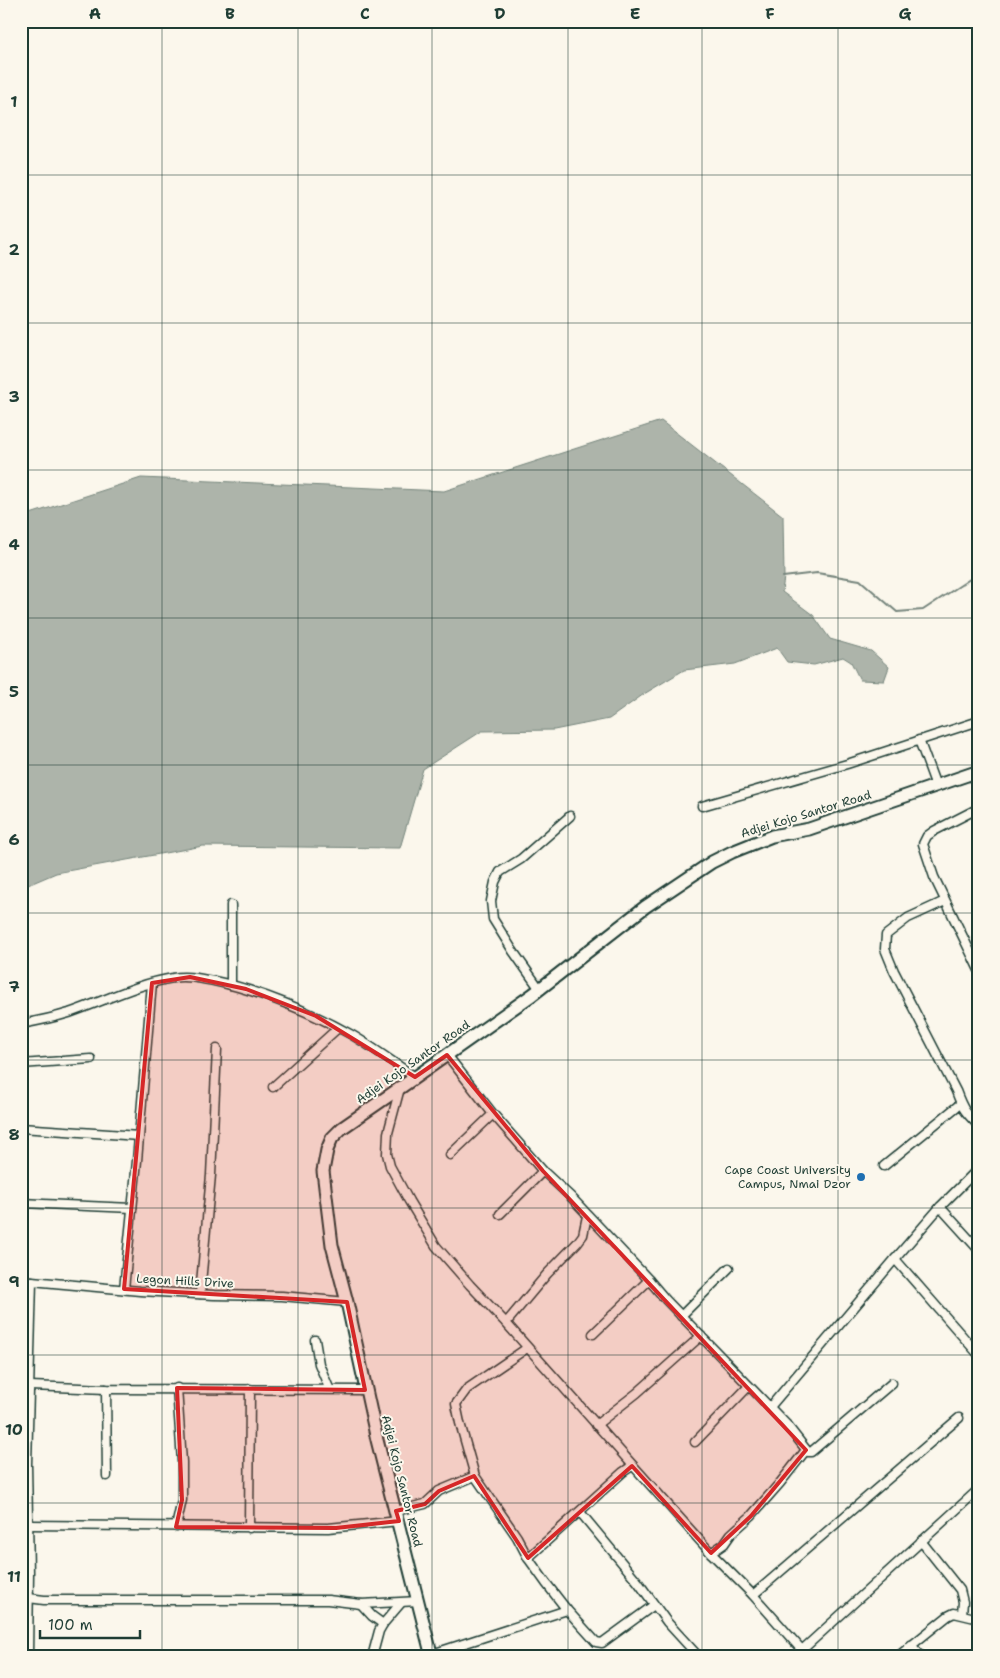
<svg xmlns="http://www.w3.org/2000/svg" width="1000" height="1678" viewBox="0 0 1000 1678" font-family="'Shantell Sans',sans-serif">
  <rect width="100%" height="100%" fill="#fbf7ec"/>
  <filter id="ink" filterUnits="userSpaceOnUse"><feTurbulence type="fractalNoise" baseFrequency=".02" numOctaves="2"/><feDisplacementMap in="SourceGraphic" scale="10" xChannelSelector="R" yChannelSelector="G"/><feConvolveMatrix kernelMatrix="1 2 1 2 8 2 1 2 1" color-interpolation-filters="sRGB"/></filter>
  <g filter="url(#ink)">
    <path fill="#adb4aa" stroke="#74847b" d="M661,421l122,95 1,61 -2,15 31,23 17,24 41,12 18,16 -5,14 -24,-1 -9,-18 -8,-5 -29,8 -27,-3 -10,-14 -42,16 -51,6 -40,24 -35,25 -55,11 -72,1 -59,38 -23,79 -197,-2 -147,27 -35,15v-371l120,-39 303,13z"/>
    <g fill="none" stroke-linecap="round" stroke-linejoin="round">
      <path stroke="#74847b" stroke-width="2" d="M783,577l34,-4 43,7 37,32 26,-2 56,-37"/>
      <defs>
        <g id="street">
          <path d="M919,740l17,46"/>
          <path d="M702,806l145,-42 132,-43"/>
          <path d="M979,808l-45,23 -7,5 -4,8 11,33 45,93"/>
          <path d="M945,901l-37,17 -22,17 -1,14 9,22 62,120c7,19 9,21 23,35"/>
          <path d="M231,905v80"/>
          <path d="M539,988l-26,-37 -20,-32 -2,-18 4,-19 5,-10 21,-13 49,-43"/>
          <path d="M21,1024c17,-3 32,-6 48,-11 35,-12 68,-29 104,-35 14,-3 28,1 41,3 44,9 99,32 138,54 22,13 42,28 63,42"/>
          <path d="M447,1055l46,59 50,57 28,26 78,83 17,20 120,124 22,28h3l81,-69"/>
          <path d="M21,1064l70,-5"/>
          <path d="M273,1087l65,-59"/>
          <path d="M400,1088l-12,45 -1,21 3,12 19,35 27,45 34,39 36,38 205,230 42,42 55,62"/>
          <path d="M21,1128l118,8"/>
          <path d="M450,1155l43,-41"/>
          <path d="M884,1166l76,-62"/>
          <path d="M21,1203l111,5"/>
          <path d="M940,1207l39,43"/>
          <path d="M500,1214l43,-43"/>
          <path d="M895,1259l84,96"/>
          <path d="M21,1280l119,11 74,4 68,1 65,6"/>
          <path d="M124,1289l13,-128 15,-178"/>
          <path d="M200,1294l11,-119 6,-126"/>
          <path d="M681,1316l48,-48"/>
          <path d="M506,1323l41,-49 30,-31 6,-8 4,-19"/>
          <path d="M593,1334l56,-54"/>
          <path d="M315,1340l4,24 10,24"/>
          <path d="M30,1386l76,3 259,1"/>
          <path d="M106,1389l1,87"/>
          <path d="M770,1407l125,-148 45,-52 39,-39"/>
          <path d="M596,1425l41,-32 64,-57"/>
          <path d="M695,1442l54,-56"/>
          <path d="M475,1476l-15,-53 -4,-19 11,-15 60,-41"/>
          <path d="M396,1511l29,-7 14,-13 36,-15 42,61 11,21 18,25 21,27 29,32 6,1 52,-38"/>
          <path d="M580,1512l58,70 29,40 32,35"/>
          <path d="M29,1525l299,3 71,-7"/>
          <path d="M176,1527l6,-27v-38l-5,-74"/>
          <path d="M249,1528l1,-139"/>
          <path d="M921,1541l39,49 3,12 -1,12"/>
          <path d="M711,1553l13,-9 7,-10 20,-18 29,-33 26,-33"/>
          <path d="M528,1558l95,-86 9,-6"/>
          <path d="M753,1595l206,-177"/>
          <path d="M21,1597l23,3h284l33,4 58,-3"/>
          <path d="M361,1604l11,12 11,8 -4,7 -7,26"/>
          <path d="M383,1624l18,-21"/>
          <path d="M911,1645l11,12"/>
          <path d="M453,1648l20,9"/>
          <path d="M802,1650l177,-161"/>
          <path d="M432,1654l135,-44"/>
          <path d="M28,1657l1,-85 -2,-108 5,-183"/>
          <path d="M897,1657l51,-41 6,-3 25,6"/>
        </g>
        <path id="secondary" d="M432,1657l-55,-217 -30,-138 -15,-57 -9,-74 4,-21 5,-12 10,-10 58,-40 132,-93 113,-88 67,-45 20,-10 40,-16 37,-7 170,-58"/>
      </defs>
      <use href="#street" stroke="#1f3d34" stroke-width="11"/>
      <use href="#secondary" stroke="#1f3d34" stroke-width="15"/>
      <use href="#street" stroke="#fbf7ec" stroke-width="8"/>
      <use href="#secondary" stroke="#fbf7ec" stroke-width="11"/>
    </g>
  </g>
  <path fill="#d62828" fill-opacity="0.2" stroke="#d62828" stroke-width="4" stroke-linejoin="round" d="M190,977l56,12 70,27 99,61 32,-22 96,116 263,279 -55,66 -40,37 -79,-87 -104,92 -54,-82 -35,15 -14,13 -29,7 3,10 -63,7 -160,-1 6,-27 -5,-112 188,2 -18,-88 -223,-13 28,-306z"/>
  <path fill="none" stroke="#1f3d34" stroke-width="1" stroke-opacity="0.55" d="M162,21v1636M298,21v1636M432,21v1636M568,21v1636M702,21v1636M838,21v1636M21,175h958M21,323h958M21,470h958M21,618h958M21,765h958M21,913h958M21,1060h958M21,1208h958M21,1355h958M21,1503h958"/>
  <circle fill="#1f6fb2" stroke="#fbf7ec" stroke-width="2" cx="861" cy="1177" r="5"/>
  <g text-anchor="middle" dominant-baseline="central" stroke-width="4" stroke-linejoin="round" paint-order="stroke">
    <g font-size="12" fill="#1f3d34" stroke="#fbf7ec">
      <text transform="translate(806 814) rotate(-17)">Adjei Kojo Santor Road</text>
      <text transform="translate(413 1062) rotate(-35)">Adjei Kojo Santor Road</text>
      <text transform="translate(185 1281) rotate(3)">Legon Hills Drive</text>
      <text transform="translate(402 1481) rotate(76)">Adjei Kojo Santor Road</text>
    </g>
    <g font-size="12" fill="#1f3d34" stroke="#fbf7ec" text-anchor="end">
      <text x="851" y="1170">Cape Coast University<tspan x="851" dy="14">Campus, Nmai Dzor</tspan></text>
    </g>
  </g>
  <rect width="1000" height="1678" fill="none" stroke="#fbf7ec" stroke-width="55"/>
  <path d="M40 1630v8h100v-8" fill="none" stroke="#1f3d34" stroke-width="2.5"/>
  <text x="48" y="1630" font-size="15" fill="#1f3d34" stroke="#fbf7ec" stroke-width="4" paint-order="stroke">100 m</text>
  <rect x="28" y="28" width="944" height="1622" fill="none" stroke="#1f3d34" stroke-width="2"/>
  <g font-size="16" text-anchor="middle" font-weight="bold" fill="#1f3d34">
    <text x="95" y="19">A</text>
    <text x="230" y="19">B</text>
    <text x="365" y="19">C</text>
    <text x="500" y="19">D</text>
    <text x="635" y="19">E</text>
    <text x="770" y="19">F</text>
    <text x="905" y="19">G</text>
    <text x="14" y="107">1</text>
    <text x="14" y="255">2</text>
    <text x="14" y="402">3</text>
    <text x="14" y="550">4</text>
    <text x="14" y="697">5</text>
    <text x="14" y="845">6</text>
    <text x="14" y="992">7</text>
    <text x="14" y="1140">8</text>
    <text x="14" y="1287">9</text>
    <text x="14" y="1435">10</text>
    <text x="14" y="1582">11</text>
  </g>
</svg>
